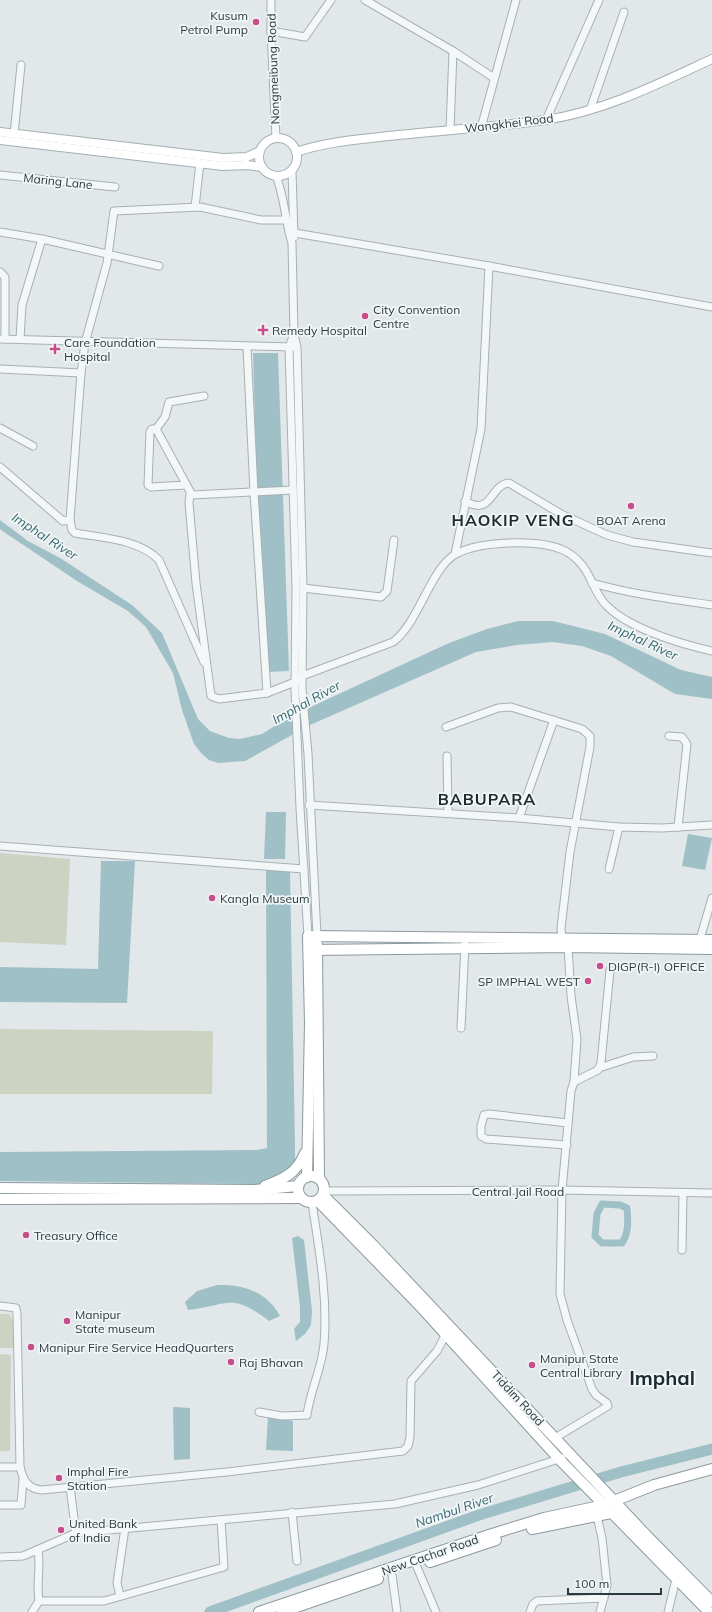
<svg xmlns="http://www.w3.org/2000/svg" width="712" height="1612" viewBox="0 0 712 1612" font-family="Mulish,sans-serif">
  <rect width="100%" height="100%" fill="#e2e7e9"/>
  <g fill="#cdd3c3">
    <path d="M0,853l70,6 -4,86 -66,-3z"/>
    <path d="M0,1029l213,2 -1,63h-212z"/>
    <path d="M0,1314h9l4,6v28h-13z"/>
    <path d="M0,1354l11,1 -1,96h-10z"/>
  </g>
  <g fill="#9fc0c7">
    <path d="M253,353h25l11,318 -22,1 -10,-174z"/>
    <path d="M0,520l28,21 32,17 72,47 30,28 36,86 12,12 19,7 11,1 22,-5 27,-17 160,-74 38,-14 31,-8h35l52,13 76,36 31,7v22l-37,-5 -64,-38 -29,-10 -30,-4 -35,3 -41,7 -166,73 -65,36 -27,2 -9,-3 -8,-7 -7,-9 -12,-34 -9,-37 -27,-46 -18,-16 -51,-30 -73,-49 -4,-3z"/>
    <path d="M266,812h20l-1,47h-21z"/>
    <path d="M688,834l24,4 -7,32 -23,-4z"/>
    <path d="M101,861h34l-8,142 -127,-1v-35l98,2z"/>
    <path d="M266,869h24l5,276v19l-4,7 -30,13 -261,-3v-29l257,-2 10,-2z"/>
    <path d="M298,1236l6,4 8,71 -1,14 -6,9 -9,7 -2,-12 6,-7v-15l-8,-69z"/>
    <path d="M217,1285c27,-1 50,7 63,31l-11,5c-38,-29 -39,-16 -81,-11l-3,-8 12,-11z"/>
    <path d="M173,1407l17,1v51l-16,1z"/>
    <path d="M268,1416l25,5v30l-27,-1z"/>
  </g>
  <g fill="none" stroke-linecap="round" stroke-linejoin="round">
    <path stroke="#9fc0c7" stroke-width="7" d="M602,1204l18,1 7,3c1,13 2,24 -5,35h-20l-7,-7 2,-22z"/>
    <path stroke="#9fc0c7" stroke-width="11" d="M210,1612l269,-97 142,-43 91,-23"/>
    <defs>
      <g id="minor">
        <path d="M271,0v31l5,107"/>
        <path d="M365,0l88,51 -3,79"/>
        <path d="M271,31l34,6 26,-37"/>
        <path d="M453,51l41,27"/>
        <path d="M590,110l34,-98"/>
        <path d="M546,120l53,-120"/>
        <path d="M481,128l35,-128"/>
        <path d="M14,134l7,-69"/>
        <path d="M292,171l2,66"/>
        <path d="M0,175l115,12"/>
        <path d="M276,176c9,22 9,45 16,67l2,91 3,13 6,241 -1,100 6,66 9,182"/>
        <path d="M195,207l5,-44"/>
        <path d="M0,232l42,7 117,27"/>
        <path d="M289,232l200,34 223,41"/>
        <path d="M0,272l5,5v62"/>
        <path d="M294,334l-5,13 7,240 -1,102 5,119 8,128"/>
        <path d="M0,339l293,8"/>
        <path d="M20,339l2,-34 20,-66"/>
        <path d="M0,369l81,4"/>
        <path d="M0,428l33,18"/>
        <path d="M156,429l9,-12 4,-15 35,-6"/>
        <path d="M0,467l63,54 7,-1 11,-147 4,-30 22,-80 7,-52 86,-4 61,13h26"/>
        <path d="M186,485l-35,2 -3,-2 2,-53 2,-3h4l36,66 101,-5"/>
        <path d="M190,494l-1,9 7,80 15,113 8,3 48,-6 -13,-201 -7,-145"/>
        <path d="M465,501c28,16 24,-16 44,-18l52,31 46,21 26,7 79,11"/>
        <path d="M70,520l2,10 3,3c27,5 64,6 84,27l45,102"/>
        <path d="M455,554l26,-125 8,-163"/>
        <path d="M592,583c39,11 79,16 120,22"/>
        <path d="M303,588l78,9 6,-6 7,-51"/>
        <path d="M267,693l28,-11 7,-6 91,-34c26,-19 38,-75 63,-88 24,-13 82,-15 107,-4 7,3 14,9 19,15 10,12 13,30 25,41 23,23 74,38 105,45"/>
        <path d="M446,727l52,-19 13,-1 71,22 8,7v11l-20,105 -9,76 1,11 6,8 3,49 6,43 -3,43"/>
        <path d="M669,736l13,1 5,7 -9,83"/>
        <path d="M447,756l1,57"/>
        <path d="M309,805l210,13 100,9 43,1 50,-3"/>
        <path d="M519,818l35,-98"/>
        <path d="M0,846l304,23"/>
        <path d="M609,869l10,-42"/>
        <path d="M700,939l12,-41"/>
        <path d="M461,1028l4,-84"/>
        <path d="M599,1068l34,-11 20,-1"/>
        <path d="M567,1145l-81,-6 -5,-3v-10l3,-11 5,-1 79,9"/>
        <path d="M324,1191l238,-1 150,3"/>
        <path d="M682,1250l1,-57"/>
        <path d="M0,1306l16,2 1,6 3,153c3,13 8,22 22,23l185,-18 176,-21 5,-5 2,-9 1,-56 26,-30 10,-19"/>
        <path d="M259,1412l23,4 25,-1c3,-24 15,-47 17,-71 4,-47 -5,-95 -12,-141"/>
        <path d="M555,1438l53,-32 -1,-3 -11,-8 -4,-6 -25,-69 -7,-26 2,-104 9,-99 3,-9 24,-12 3,-7 9,-93"/>
        <path d="M0,1467h20"/>
        <path d="M70,1487l6,46"/>
        <path d="M0,1505h21l2,-26"/>
        <path d="M292,1512l5,49"/>
        <path d="M596,1512l6,26 5,47 -7,27"/>
        <path d="M0,1557l23,-1 53,-23 319,-29 83,-19 84,-27"/>
        <path d="M417,1567l19,45"/>
        <path d="M392,1575l5,37"/>
        <path d="M120,1596l-3,-13 8,-55"/>
        <path d="M39,1601h65l120,-34 -3,-47"/>
        <path d="M32,1612l7,-11c-3,-17 2,-34 -1,-51"/>
        <path d="M530,1612l3,-8 4,-3 67,-3"/>
        <path d="M668,1612l8,-33"/>
      </g>
      <g id="major">
        <path d="M0,132l223,26 24,-1 13,-6"/>
        <circle cx="278" cy="157" r="19"/>
        <path d="M0,140l223,26 24,-1 15,2"/>
        <path d="M296,152c33,-11 67,-13 102,-17 49,-5 98,-8 147,-15 60,-9 113,-36 167,-61"/>
      </g>
      <g id="highway">
        <path d="M317,944l2,235"/>
        <path d="M309,950l259,-3 144,2"/>
        <circle cx="311" cy="1189" r="13"/>
        <path d="M307,1177l3,-154 -2,-87 404,4"/>
        <path d="M265,1186c19,-7 32,-13 40,-33"/>
        <path d="M0,1188l254,2 44,-4"/>
        <path d="M323,1195l51,51 273,290 65,66"/>
        <path d="M0,1199l301,-1"/>
        <path d="M318,1201l100,103 142,156 149,152"/>
        <path d="M532,1529l79,-16"/>
        <path d="M430,1562l66,-22"/>
        <path d="M259,1612l233,-78 52,-16 60,-13 50,-20 58,-16"/>
        <path d="M282,1612l96,-33"/>
      </g>
    </defs>
    <use href="#minor" stroke="#a7b0b3" stroke-width="9"/>
    <use href="#major" stroke="#a2b0b4" stroke-width="10"/>
    <use href="#highway" stroke="#8a9a9f" stroke-width="12"/>
    <use href="#minor" stroke="#f4f7f8" stroke-width="7"/>
    <use href="#major" stroke="#fff" stroke-width="8"/>
    <use href="#highway" stroke="#fff" stroke-width="10"/>
  </g>
  <g fill="#c74e8a" stroke="#f1f6f7" stroke-width="1.5">
    <circle cx="256" cy="22" r="4"/>
    <circle cx="365" cy="316" r="4"/>
    <path d="M261 324h4v4h4v4h-4v4h-4v-4h-4v-4h4z"/>
    <path d="M53 343h4v4h4v4h-4v4h-4v-4h-4v-4h4z"/>
    <circle cx="631" cy="506" r="4"/>
    <circle cx="212" cy="898" r="4"/>
    <circle cx="600" cy="966" r="4"/>
    <circle cx="588" cy="981" r="4"/>
    <circle cx="26" cy="1235" r="4"/>
    <circle cx="67" cy="1321" r="4"/>
    <circle cx="31" cy="1347" r="4"/>
    <circle cx="231" cy="1362" r="4"/>
    <circle cx="532" cy="1365" r="4"/>
    <circle cx="59" cy="1478" r="4"/>
    <circle cx="61" cy="1530" r="4"/>
  </g>
  <g text-anchor="middle" dominant-baseline="central" stroke-width="3.5" stroke-linejoin="round" paint-order="stroke">
    <g font-size="12" fill="#2b3a40" stroke="#f1f6f7" text-anchor="start">
      <text x="248" y="15" text-anchor="end">Kusum<tspan x="248" dy="14">Petrol Pump</tspan></text>
      <text x="373" y="309">City Convention<tspan x="373" dy="14">Centre</tspan></text>
      <text x="272" y="330">Remedy Hospital</text>
      <text x="64" y="342">Care Foundation<tspan x="64" dy="14">Hospital</tspan></text>
      <text x="631" y="520" text-anchor="middle">BOAT Arena</text>
      <text x="220" y="898">Kangla Museum</text>
      <text x="608" y="966">DIGP(R-I) OFFICE</text>
      <text x="580" y="981" text-anchor="end">SP IMPHAL WEST</text>
      <text x="34" y="1235">Treasury Office</text>
      <text x="75" y="1314">Manipur<tspan x="75" dy="14">State museum</tspan></text>
      <text x="39" y="1347">Manipur Fire Service HeadQuarters</text>
      <text x="540" y="1358">Manipur State<tspan x="540" dy="14">Central Library</tspan></text>
      <text x="239" y="1362">Raj Bhavan</text>
      <text x="67" y="1471">Imphal Fire<tspan x="67" dy="14">Station</tspan></text>
      <text x="69" y="1523">United Bank<tspan x="69" dy="14">of India</tspan></text>
    </g>
    <g font-size="12" fill="#2b3a40" stroke="#f1f6f7">
      <text transform="translate(273 69) rotate(-92)">Nongmeibung Road</text>
      <text transform="translate(509 123) rotate(-7)">Wangkhei Road</text>
      <text transform="translate(58 181) rotate(6)">Maring Lane</text>
      <text x="518" y="1191">Central Jail Road</text>
      <text transform="translate(518 1398) rotate(47)">Tiddim Road</text>
      <text transform="translate(430 1555) rotate(-19)">New Cachar Road</text>
    </g>
    <g font-size="13" font-style="italic" fill="#376672" stroke="#f1f6f7">
      <text transform="translate(45 536) rotate(33)">Imphal River</text>
      <text transform="translate(643 640) rotate(25)">Imphal River</text>
      <text transform="translate(306 702) rotate(-29)">Imphal River</text>
      <text transform="translate(454 1510) rotate(-19)">Nambul River</text>
    </g>
    <g font-size="16" font-weight="bold" letter-spacing="1" fill="#1d2b31" stroke="#f1f6f7">
      <text x="513" y="520">HAOKIP VENG</text>
      <text x="487" y="799">BABUPARA</text>
    </g>
    <g font-size="20" font-weight="bold" fill="#1d2b31" stroke="#f1f6f7">
      <text x="662" y="1377">Imphal</text>
    </g>
  </g>
  <path d="M568 1588v6h93v-6" fill="none" stroke="#2b3a40" stroke-width="2"/>
  <text x="574" y="1588" font-size="12" fill="#2b3a40" stroke="#f1f6f7" stroke-width="3" paint-order="stroke">100 m</text>
</svg>
